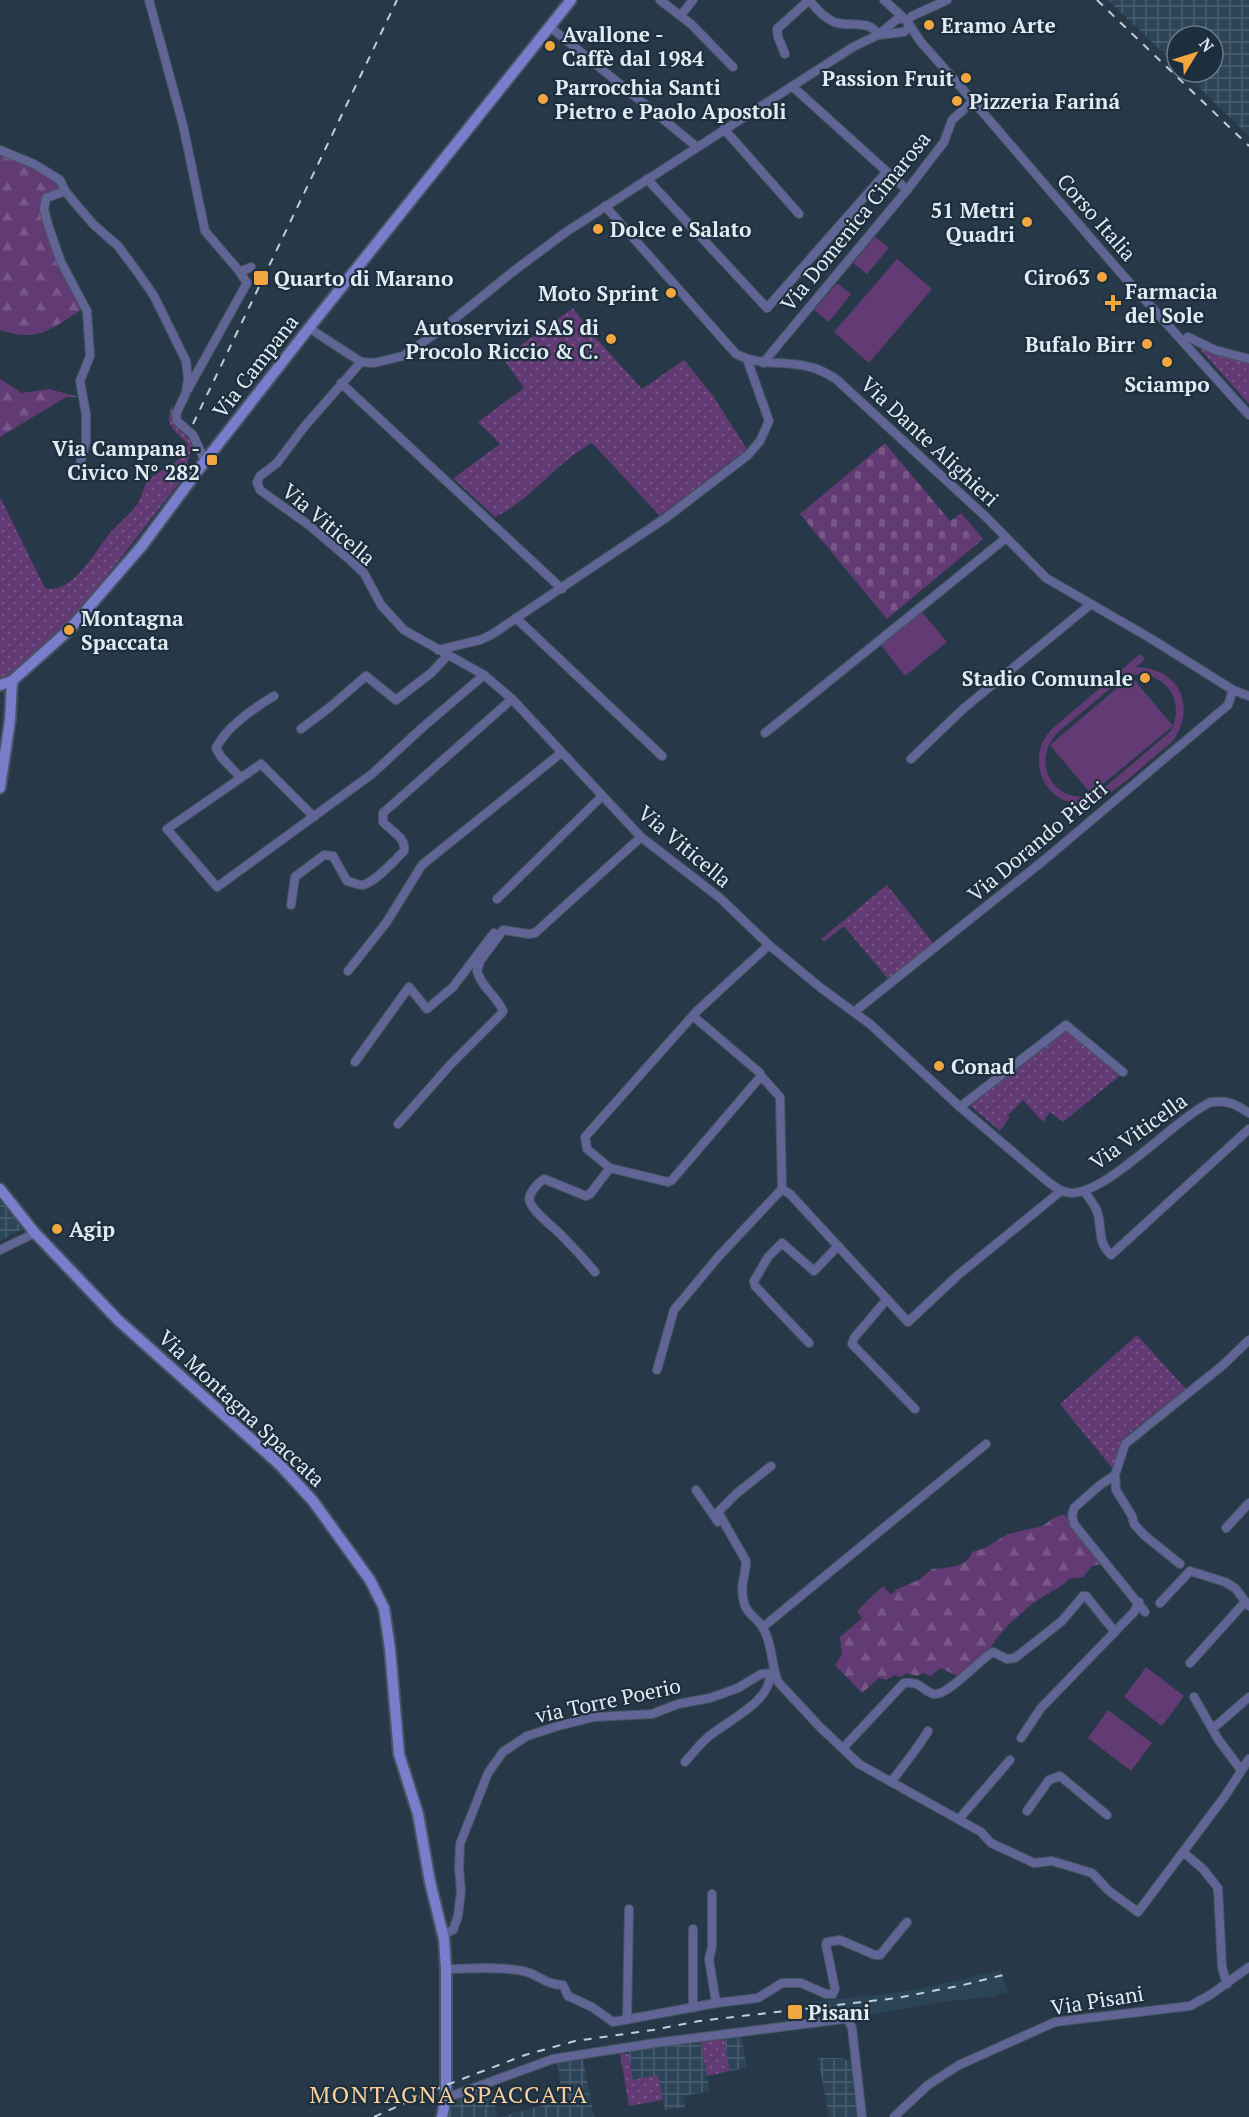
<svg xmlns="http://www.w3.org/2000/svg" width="1249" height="2117" viewBox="0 0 1249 2117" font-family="'PT Serif',serif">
  <defs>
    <pattern id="industrial-grid" width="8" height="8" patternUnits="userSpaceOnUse" patternTransform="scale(1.5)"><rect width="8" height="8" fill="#2c4457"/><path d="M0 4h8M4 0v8" fill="none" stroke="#4a5f70"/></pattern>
    <pattern id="grass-dots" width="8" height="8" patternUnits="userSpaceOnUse" patternTransform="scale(1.5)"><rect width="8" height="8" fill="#623a74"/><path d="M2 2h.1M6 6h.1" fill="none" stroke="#785788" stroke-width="1.8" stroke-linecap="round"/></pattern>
    <pattern id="forest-firs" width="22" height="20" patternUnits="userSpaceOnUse" patternTransform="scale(1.5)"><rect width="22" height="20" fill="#623a74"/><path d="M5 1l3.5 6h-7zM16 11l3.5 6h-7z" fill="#785788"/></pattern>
    <pattern id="cemetery-stones" width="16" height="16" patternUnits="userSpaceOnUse" patternTransform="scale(1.5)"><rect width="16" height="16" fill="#623a74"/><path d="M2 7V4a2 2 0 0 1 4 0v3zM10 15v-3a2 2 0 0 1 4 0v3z" fill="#785788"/></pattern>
  </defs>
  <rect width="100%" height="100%" fill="#273948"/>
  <path fill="#2c4457" d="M1001,1970l7,22 -10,2v2l-57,6 -87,15 -2,-8 -43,7 3,-14 105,-12z"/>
  <g fill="url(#industrial-grid)">
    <path d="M1108,0h141v136l-66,-64h30v-36h-36v30z"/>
    <path d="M0,1199l22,30 -22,12z"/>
    <path d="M699,2034l11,57 -27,5 2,11 -20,3 -7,-34 -25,4 -6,-36z"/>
    <path d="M741,2034l6,34 -17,3 -7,-35z"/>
    <path d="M582,2055l12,62h-94l63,-17 -6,-40z"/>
    <path d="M818,2058h23l15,6 4,53h-31z"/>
    <path d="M491,2084l6,33h-52l4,-17z"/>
  </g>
  <g fill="url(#grass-dots)">
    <path d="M573,308l21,28 48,53 42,-29 27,33 36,56 -87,67 -68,-73c-36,19 -59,56 -97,74l-41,-38 1,-2 45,-33 -22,-22 46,-34 -19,-27 -1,-4z"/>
    <path d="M1200,346l49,15v43l-50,-56z"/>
    <path d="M173,405c-4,18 9,27 21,38l-7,19 3,7 -110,141 -61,63 -19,8v-184l45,91c26,9 52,-40 66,-56 9,-10 19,-18 26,-27 4,-6 5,-14 9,-21 12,-16 37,-19 42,-40 -13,-13 -26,-20 -15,-39z"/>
    <path d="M887,885l47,59 -45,36 -45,-54 -20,16 -3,-3z"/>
    <path d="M1068,1030l54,44 -59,48 -13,-10 -7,10 -20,-22 -15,15 1,3 -9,13 -28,-24 -1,-3z"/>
    <path d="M1137,1335l49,54 -64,50 -9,30 -53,-65z"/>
    <path d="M724,2039l6,32 -23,5 -6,-34z"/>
    <path d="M620,2053l9,1 4,26 25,-5 5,25 -34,6z"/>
  </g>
  <g fill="url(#forest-firs)">
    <path d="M0,151c20,9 51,18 62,38 -11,2 -16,5 -20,15l41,103 -2,3c-30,19 -44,33 -81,20z"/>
    <path d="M0,379l22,14 27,-4 29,8h-12l-66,40z"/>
    <path d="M1064,1514l38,50 -10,2 -9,11 -14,2 -5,5 -31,19 -24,21 -13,15 -7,11 -32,26 -16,-8 -11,8 -7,-3 -6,3 -11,-3 -5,4 -6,-2 -9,5 -7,-2 -17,15 -27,-28 7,-10 -2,-18 22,-19 -5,-7 26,-25 7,8 5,-2v-2l24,-10 13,-11c14,-2 34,0 40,-17l13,-4 23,-14 34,-8 12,-8z"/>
  </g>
  <path fill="url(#cemetery-stones)" d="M885,443l65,78 11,-8 22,26 -96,80 -87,-105z"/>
  <g fill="#623a74" fill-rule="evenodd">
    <path d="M875,237l14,11 -22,26 -14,-11z"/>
    <path d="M897,259l35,30 -63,74 -35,-31z"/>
    <path d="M837,283l14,11 -22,28 -15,-12z"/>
    <path d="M922,612l25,30 -42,34 -24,-31z"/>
    <path d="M1140,654l5,5 -9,8c43,1 61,39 37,74 -18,14 -61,56 -81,61 -45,11 -71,-43 -39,-74zM1144,674c29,7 39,32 27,57l-73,62c-40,16 -70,-27 -41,-60l61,-51 13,-7z"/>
    <path d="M1131,676l42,50 -82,68 -41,-49z"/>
    <path d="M1146,1667l38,29 -22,30 -38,-29z"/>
    <path d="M1108,1710l44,33 -21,28 -43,-33z"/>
  </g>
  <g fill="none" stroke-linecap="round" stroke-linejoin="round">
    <defs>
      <g id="street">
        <path d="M149,0l34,125 22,106 35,41"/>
        <path d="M660,0l31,24 42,43"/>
        <path d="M809,0c8,9 14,17 25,22 15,6 35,-4 44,13"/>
        <path d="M884,0l23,21 13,20 53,60 146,170 130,144"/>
        <path d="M681,15l12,-15"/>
        <path d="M907,21l5,-5 35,-16"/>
        <path d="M550,27l147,120"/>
        <path d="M878,35l26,-3 4,-4v-4"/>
        <path d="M785,54l-7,-17 -1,-8 32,-29"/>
        <path d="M792,86l115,104"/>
        <path d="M724,129l75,85"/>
        <path d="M0,150l34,14 26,16 5,11 10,12 18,21 25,22 18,24 18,26 32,65 2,18 -2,14 -10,21 1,7 16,14 12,26"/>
        <path d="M647,179l120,129 116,-132"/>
        <path d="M65,191l-19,7 -2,11 4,16 13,37 26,49 3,45 -10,25 6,33v28l-6,22"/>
        <path d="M605,206l131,148c26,13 48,6 74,13 9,2 18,7 26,12l150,138 60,61 104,60 83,52 16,6"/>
        <path d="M309,328l52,34 13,1 29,-7 39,-27 73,-59 51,-38 287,-185 25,-12 18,-15 7,-2"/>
        <path d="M1183,342l5,-5 27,13 34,9"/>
        <path d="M361,362l-57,65 -27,36 -17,13 -3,6 3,8 50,36 41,35 13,12 17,32 23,25 80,45 28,24 129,138 79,61 49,47 52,43 49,36 90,83 87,74c8,6 14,11 24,12 38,0 103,-74 140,-91 16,-2 25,2 38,11"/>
        <path d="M763,363l144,-173 37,-48 8,-22 21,-19"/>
        <path d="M341,383l221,206"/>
        <path d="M188,389l59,-106 -7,-11 11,-5"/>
        <path d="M516,618l146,138"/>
        <path d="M438,650l42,-10 11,-5 176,-118 81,-62 12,-14 9,-20 -22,-62"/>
        <path d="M301,729l29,-22 36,-31 30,24 35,-27 17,-18"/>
        <path d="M765,733l241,-195"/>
        <path d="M911,759l52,-50 128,-105"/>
        <path d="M240,777l-19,-20 -5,-9c10,-20 38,-40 58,-52"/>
        <path d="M314,817l-53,-53 -94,65 50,58 155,-113 51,-47 61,-52"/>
        <path d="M497,899l105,-103"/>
        <path d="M291,905l4,-28 29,-22 9,1 14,25c5,1 10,4 15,4 13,-2 33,-25 42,-34 2,-14 -12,-19 -21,-29v-9l129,-114"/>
        <path d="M348,971l38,-48 36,-58 139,-112"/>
        <path d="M854,1012l189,-151 185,-156 5,-15"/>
        <path d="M693,1016l67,57 1,3"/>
        <path d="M355,1062l54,-75 18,22 26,-22 41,-54"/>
        <path d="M960,1107l106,-82 57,47"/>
        <path d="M398,1124l53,-60 50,-50 2,-3c-6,-15 -22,-24 -26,-40l3,-10 23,-31 26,4 6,-1 106,-96"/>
        <path d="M782,1189l8,5 118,128 49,-46 104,-85"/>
        <path d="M1084,1191c4,6 10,13 13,20 6,18 -1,29 14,44l138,-126"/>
        <path d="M0,1250l35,-17"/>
        <path d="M595,1272c-10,-12 -21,-24 -32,-35 -8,-9 -29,-24 -33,-35 -3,-8 8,-19 14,-23l42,17 4,-2 20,-26"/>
        <path d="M887,1299l-33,39 -2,6 63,65"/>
        <path d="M809,1343l-54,-57 -1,-5 14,-24 14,-14 32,28 24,-25"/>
        <path d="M657,1370l17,-60 45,-54 63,-67 -2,-92 -19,-21 -89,104 -4,2 -58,-14 -23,-19 -2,-12 112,-126 72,-66"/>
        <path d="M771,1466l-35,28 -18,18 28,49c0,16 -7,23 -2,42 3,12 14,15 19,25 10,17 8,37 15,54l42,45 39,37 122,68 10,11 43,20 18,-2 40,12 17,18 29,21 87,-116 24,-37"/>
        <path d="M1115,1475l1,15 16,26 2,8 10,11 36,29"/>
        <path d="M696,1490l22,32"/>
        <path d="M1226,1528l23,-25"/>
        <path d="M1160,1603l30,-32 35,11 10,6 14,18"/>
        <path d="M1145,1612l-71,-88 -2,-9 2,-7 26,-23 15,-10 10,-31 98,-79 26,-25"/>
        <path d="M763,1627l223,-183"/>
        <path d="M1190,1663l55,-61"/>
        <path d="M1194,1697l24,42 23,31"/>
        <path d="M1217,1725l32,-28"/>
        <path d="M1021,1738l20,-30 93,-96 5,-10"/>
        <path d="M843,1748l61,-65c18,-2 18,8 30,11 14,2 45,-34 59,-42l14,7 8,-1 47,-37 21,-25h3l29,36"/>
        <path d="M685,1762c7,-8 14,-17 22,-24 19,-17 65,-36 63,-65"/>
        <path d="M891,1782c12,-16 27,-34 37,-51"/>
        <path d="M1027,1811l22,-31 11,-4 47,39"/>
        <path d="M959,1819l51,-59"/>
        <path d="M1183,1852l20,17 15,19 4,79 5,17"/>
        <path d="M712,1894v53l-3,12 7,44"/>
        <path d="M443,1934l10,-4 5,-14 3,-25 -2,-23 1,-24 28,-71 15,-21 24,-16 31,-10 36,-9 58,-3 26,-10 32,-6 28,-10 23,-14 13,-1"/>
        <path d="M446,1969c25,0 52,-3 77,2 15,3 23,14 40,14l5,11 24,11 21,15 103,-19 42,-5 24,-15h19l25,11h7l2,-5 -9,-44 1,-3 13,-2 35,15h5l27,-33"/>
        <path d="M693,2008v-79"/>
        <path d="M627,2020l2,-111"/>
        <path d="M446,2098l107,-39 102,-16 189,-24 4,1 4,8 10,89"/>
        <path d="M894,2117l34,-32 31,-20 96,-43 135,-16 20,-11 39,-28"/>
      </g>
      <g id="secondary">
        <path d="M0,685l12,-4 57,-51 72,-83 64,-86 104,-133 262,-328"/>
        <path d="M0,788l10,-68 2,-39"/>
        <path d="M0,1189l35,44 83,87 162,145 33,36 57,79 14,28 6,41 9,105 19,60 12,68 14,57 2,30v129l-4,19"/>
      </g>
    </defs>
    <use href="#street" stroke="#455564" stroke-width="10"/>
    <use href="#secondary" stroke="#455564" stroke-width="14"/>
    <use href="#street" stroke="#616596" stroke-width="8"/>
    <use href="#secondary" stroke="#797dcc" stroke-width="10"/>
    <g stroke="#c1cdd7" stroke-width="2" stroke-dasharray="8 8" stroke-linecap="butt">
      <path d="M1097,0l152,146"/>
      <path d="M193,424l204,-424"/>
      <path d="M374,2117l62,-28 89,-34 50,-14 78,-11 46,-9 198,-23 66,-13 40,-10"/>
    </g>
  </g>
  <g fill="#f1a640" stroke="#1d2e3d" stroke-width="2">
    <circle cx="929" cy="25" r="6"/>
    <circle cx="550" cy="46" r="6"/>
    <circle cx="966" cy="78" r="6"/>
    <circle cx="543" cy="99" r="6"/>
    <circle cx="957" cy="101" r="6"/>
    <circle cx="1027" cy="222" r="6"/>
    <circle cx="598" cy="229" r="6"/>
    <circle cx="1102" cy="277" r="6"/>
    <rect x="253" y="270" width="16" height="16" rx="3"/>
    <circle cx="671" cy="293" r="6"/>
    <path d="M1110 294h6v6h6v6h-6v6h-6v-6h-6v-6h6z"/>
    <circle cx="611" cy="339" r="6"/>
    <circle cx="1147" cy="344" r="6"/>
    <circle cx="1167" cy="362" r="6"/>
    <rect x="206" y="454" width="12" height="12" rx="3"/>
    <circle cx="69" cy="630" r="6"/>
    <circle cx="1145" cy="678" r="6"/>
    <circle cx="939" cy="1066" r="6"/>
    <circle cx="57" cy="1229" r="6"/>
    <rect x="787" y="2004" width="16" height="16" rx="3"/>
  </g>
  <g text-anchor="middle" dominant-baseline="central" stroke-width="4.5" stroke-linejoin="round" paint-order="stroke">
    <g font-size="21" font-weight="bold" fill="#e0ebf4" stroke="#1d2e3d" text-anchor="start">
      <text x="941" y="25">Eramo Arte</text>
      <text x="562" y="34">Avallone -<tspan x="562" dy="24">Caffè dal 1984</tspan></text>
      <text x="954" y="78" text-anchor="end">Passion Fruit</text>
      <text x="555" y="87">Parrocchia Santi<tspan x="555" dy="24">Pietro e Paolo Apostoli</tspan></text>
      <text x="969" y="101">Pizzeria Fariná</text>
      <text x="1015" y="210" text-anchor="end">51 Metri<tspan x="1015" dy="24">Quadri</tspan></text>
      <text x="610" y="229">Dolce e Salato</text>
      <text x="1090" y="277" text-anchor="end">Ciro63</text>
      <text x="274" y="278">Quarto di Marano</text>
      <text x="1125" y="291">Farmacia<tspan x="1125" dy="24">del Sole</tspan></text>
      <text x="659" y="293" text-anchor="end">Moto Sprint</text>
      <text x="599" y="327" text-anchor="end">Autoservizi SAS di<tspan x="599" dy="24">Procolo Riccio &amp; C.</tspan></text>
      <text x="1135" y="344" text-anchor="end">Bufalo Birr</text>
      <text x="1167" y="384" text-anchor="middle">Sciampo</text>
      <text x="200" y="448" text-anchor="end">Via Campana -<tspan x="200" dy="24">Civico N° 282</tspan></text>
      <text x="81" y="618">Montagna<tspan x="81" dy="24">Spaccata</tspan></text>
      <text x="1133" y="678" text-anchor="end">Stadio Comunale</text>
      <text x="951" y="1066">Conad</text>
      <text x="69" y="1229">Agip</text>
      <text x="808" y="2012">Pisani</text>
    </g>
    <g font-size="21" fill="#e0ebf4" stroke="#1d2e3d">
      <text transform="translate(1097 217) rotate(49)">Corso Italia</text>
      <text transform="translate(855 221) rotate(-51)">Via Domenica Cimarosa</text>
      <text transform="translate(255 366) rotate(-52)">Via Campana</text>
      <text transform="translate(930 441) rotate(43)">Via Dante Alighieri</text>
      <text transform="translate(329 524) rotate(40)">Via Viticella</text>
      <text transform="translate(1037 841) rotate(-40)">Via Dorando Pietri</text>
      <text transform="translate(685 846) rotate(40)">Via Viticella</text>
      <text transform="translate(1138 1131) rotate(-36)">Via Viticella</text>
      <text transform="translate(242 1408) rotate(43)">Via Montagna Spaccata</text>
      <text transform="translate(608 1700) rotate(-12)">via Torre Poerio</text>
      <text transform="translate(1097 2000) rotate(-9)">Via Pisani</text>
    </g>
    <g font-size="24" letter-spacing="1.5" fill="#f9ce9d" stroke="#1d2e3d">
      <text x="449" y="2094">MONTAGNA SPACCATA</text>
    </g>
  </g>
  <g transform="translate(1195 54) rotate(52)"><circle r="28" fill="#1d2e3d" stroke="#6b7a86" stroke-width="1.5"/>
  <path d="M0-4.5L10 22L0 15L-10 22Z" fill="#f1a640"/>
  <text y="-9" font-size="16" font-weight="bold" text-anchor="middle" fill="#e0ebf4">N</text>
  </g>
</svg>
